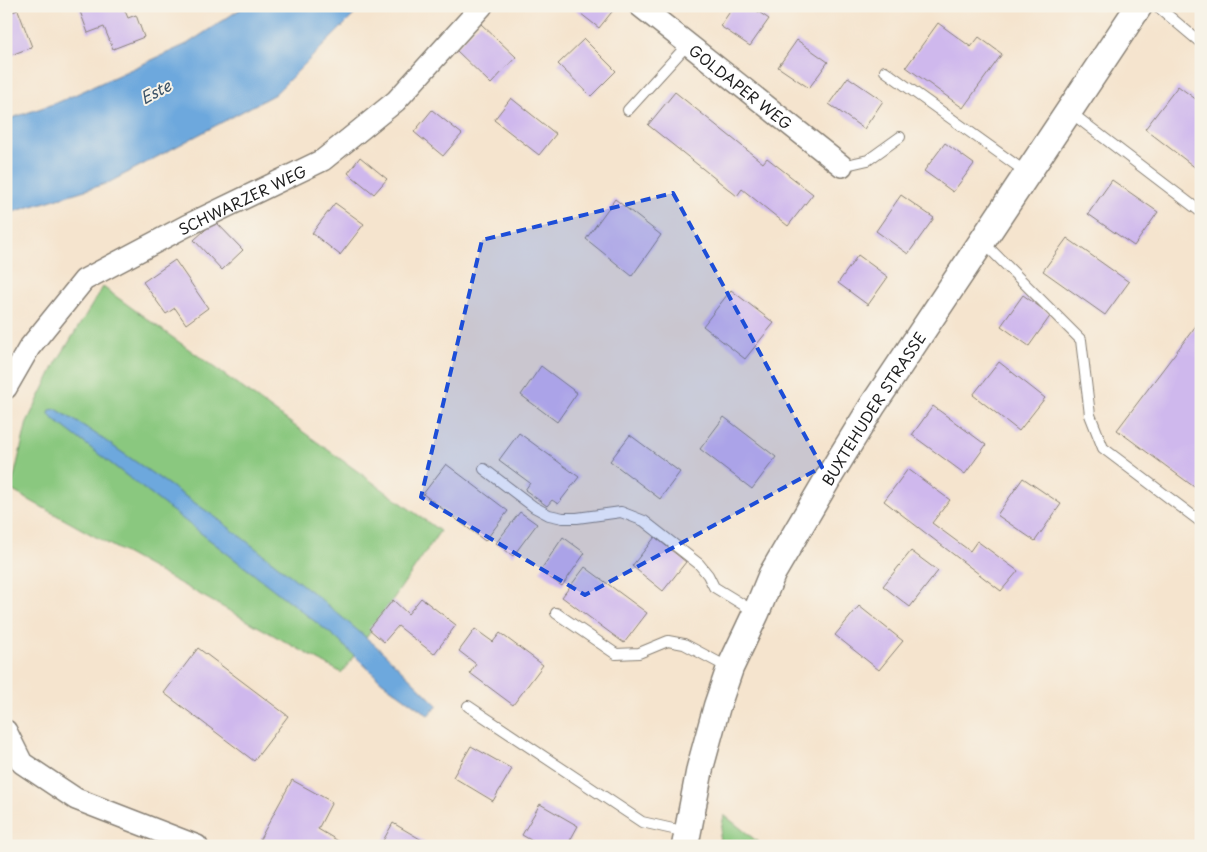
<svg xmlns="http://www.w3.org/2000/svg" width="1207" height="852" viewBox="0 0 1207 852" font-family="'Playpen Sans',sans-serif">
  <rect width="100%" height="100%" fill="#f7f3e8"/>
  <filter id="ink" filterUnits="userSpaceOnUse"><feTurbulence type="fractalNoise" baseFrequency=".02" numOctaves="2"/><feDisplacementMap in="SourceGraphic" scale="10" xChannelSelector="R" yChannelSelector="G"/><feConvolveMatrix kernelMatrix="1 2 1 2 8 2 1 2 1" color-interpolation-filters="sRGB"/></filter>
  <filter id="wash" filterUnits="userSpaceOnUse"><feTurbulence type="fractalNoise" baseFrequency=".0096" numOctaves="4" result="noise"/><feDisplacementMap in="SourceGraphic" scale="20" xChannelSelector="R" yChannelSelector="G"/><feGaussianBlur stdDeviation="1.12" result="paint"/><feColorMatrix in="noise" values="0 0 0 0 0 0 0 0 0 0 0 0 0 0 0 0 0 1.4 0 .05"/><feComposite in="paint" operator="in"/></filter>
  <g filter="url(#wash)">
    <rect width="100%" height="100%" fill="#f5e4ce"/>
    <g fill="#8ac87f" stroke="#53724e">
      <path d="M103,287l337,244 -98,142 -331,-183 16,-68 29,-59z"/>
      <path d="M724,815l39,31h-45z"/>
    </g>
    <g fill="#6da8dd" stroke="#44627c">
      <path d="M245,6h115l-8,11 -77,77 -167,89 -102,31v-94l53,-18 128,-58z"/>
      <path d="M56,409l31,19 131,91 100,78 64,54 56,55 -10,9 -47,-34 -46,-44 -283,-219 -3,-4 1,-4z"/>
    </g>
    <g id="blocks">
      <g fill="#cfb8ed">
        <path d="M78,6h45l5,12 8,-3 8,22 -31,12 -9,-22 -16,6z"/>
        <path d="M571,6h42l2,2 -16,20z"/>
        <path d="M734,6h16l19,13 -19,27 -30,-20z"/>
        <path d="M18,10l14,37 -26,10v-43z"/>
        <path d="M480,23l36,34 -25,27 -36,-35z"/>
        <path d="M938,23l33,24 8,-10 23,17 -39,54 -57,-41z"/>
        <path d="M584,39l32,32 -25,25 -33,-32z"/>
        <path d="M797,40l31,22 -19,26 -31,-21z"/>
        <path d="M848,77l35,24 -19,28 -35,-25z"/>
        <path d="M1178,86l23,17v69l-56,-43z"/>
        <path d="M675,92l88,71 4,-5 46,36 -25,32 -46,-37 -5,7 -89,-71z"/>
        <path d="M511,98l45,36 -17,21 -45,-35z"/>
        <path d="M432,110l30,24 -19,22 -29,-24z"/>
        <path d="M945,143l29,21 -21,28 -29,-21z"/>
        <path d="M360,157l27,22 -13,15 -26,-21z"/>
        <path d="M1112,180l46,32 -24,34 -46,-32z"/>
        <path d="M901,195l33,23 -26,36 -32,-23z"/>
        <path d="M615,199l46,36 -29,41 -46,-37z"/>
        <path d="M335,203l29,21 -24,31 -28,-22z"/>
        <path d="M215,221l28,29 -21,20 -28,-30z"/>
        <path d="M1067,238l62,44 -24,33 -62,-44z"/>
        <path d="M858,255l30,22 -20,28 -30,-22z"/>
        <path d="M175,260l33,48 -22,16 -11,-16 -9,6 -23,-32z"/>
        <path d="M731,290l43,33 -29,36 -42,-33z"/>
        <path d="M1023,295l28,20 -22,31 -28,-20z"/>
        <path d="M1198,323l3,2v167l-84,-62z"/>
        <path d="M999,362l46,36 -26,33 -46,-36z"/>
        <path d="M541,366l36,27 -20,29 -36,-27z"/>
        <path d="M933,406l53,39 -21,29 -53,-39z"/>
        <path d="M724,417l52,40 -24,32 -52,-40z"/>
        <path d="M519,433l60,44 -21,27 -6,-4 -5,6 -22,-16 5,-7 -31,-23z"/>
        <path d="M630,435l50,37 -20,27 -50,-38z"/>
        <path d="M446,464l62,47 -23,30 -62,-47z"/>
        <path d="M908,469l42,31 -18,23 38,28 7,-10 41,30 -17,20 -117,-90z"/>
        <path d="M1023,478l38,26 -26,37 -38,-26z"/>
        <path d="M520,512l17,12 -24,32 -17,-13z"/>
        <path d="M563,537l22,16 -23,33 -22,-15z"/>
        <path d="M655,537l31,25 -23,29 -31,-25z"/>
        <path d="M911,551l27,20 -28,36 -27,-21z"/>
        <path d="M585,567l62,46 -23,30 -62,-46z"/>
        <path d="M421,598l35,27 -22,29 -36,-28 -14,16 -15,-13 24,-29 15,14z"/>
        <path d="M859,606l44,35 -24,29 -44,-35z"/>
        <path d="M475,629l18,13 7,-9 43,32 -30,40 -43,-32 6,-9 -17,-13z"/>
        <path d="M198,648l90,68 -34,45 -90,-68z"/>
        <path d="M471,746l41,23 -19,32 -40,-24z"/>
        <path d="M292,780l40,22 -14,27 22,13 -2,4h-67l-11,-7z"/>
        <path d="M540,804l38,22 -11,20h-26l-19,-11z"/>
        <path d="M393,823l39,23h-52z"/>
      </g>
    </g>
  </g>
  <g filter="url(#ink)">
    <use href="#blocks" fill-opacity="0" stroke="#888075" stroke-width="1"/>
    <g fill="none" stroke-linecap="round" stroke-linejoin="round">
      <defs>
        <g id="service">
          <path d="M1157,6l44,37"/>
          <path d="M885,71l142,102"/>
          <path d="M628,110l60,-66"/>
          <path d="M1070,112l131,100"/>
          <path d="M842,166l26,-6 32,-23"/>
          <path d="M983,242l98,98 9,75 13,33 98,74"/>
          <path d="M484,469l50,38 15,8 14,3h14l44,-6 23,9 55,43 9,11 6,12 41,25"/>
          <path d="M556,613l60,41 23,-1 29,-12 16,3 45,24"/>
          <path d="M468,706l174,116 44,10"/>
        </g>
        <g id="minor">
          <path id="s1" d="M640,6l202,160"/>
          <path id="s2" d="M6,388l23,-40 55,-68 102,-54 137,-66 73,-59 86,-95"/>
          <path d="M6,731l16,32 54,36 121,47"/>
        </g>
        <g id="tertiary">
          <path id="s3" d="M685,846l15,-78 17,-62 13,-38 26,-55 16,-39 58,-99 43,-70 266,-399"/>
        </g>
      </defs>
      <use href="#service" stroke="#888075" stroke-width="12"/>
      <use href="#minor" stroke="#888075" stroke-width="24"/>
      <use href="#tertiary" stroke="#888075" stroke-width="29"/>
      <use href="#service" stroke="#fff" stroke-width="10"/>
      <use href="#minor" stroke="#fff" stroke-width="21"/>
      <use href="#tertiary" stroke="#fff" stroke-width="26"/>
    </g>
  </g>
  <path fill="#1d4ed8" fill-opacity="0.2" stroke="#1d4ed8" stroke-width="4" stroke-dasharray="10 6" stroke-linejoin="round" d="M673,193l149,274 -237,128 -164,-98 61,-257z"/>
  <g text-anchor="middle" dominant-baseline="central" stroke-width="4" stroke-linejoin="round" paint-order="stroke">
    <g font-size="15" fill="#1c1c1c" stroke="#f7f3e8">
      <text stroke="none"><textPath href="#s1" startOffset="129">GOLDAPER WEG</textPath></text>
      <text stroke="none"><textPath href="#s2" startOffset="311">SCHWARZER WEG</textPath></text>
      <text stroke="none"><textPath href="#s3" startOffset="481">BUXTEHUDER STRASSE</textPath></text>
    </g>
    <g font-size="16" font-style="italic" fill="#3c5469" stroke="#f7f3e8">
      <text transform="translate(155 91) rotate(-28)">Este</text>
    </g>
  </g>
  <rect width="1207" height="852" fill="none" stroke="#f7f3e8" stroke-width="25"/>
</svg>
